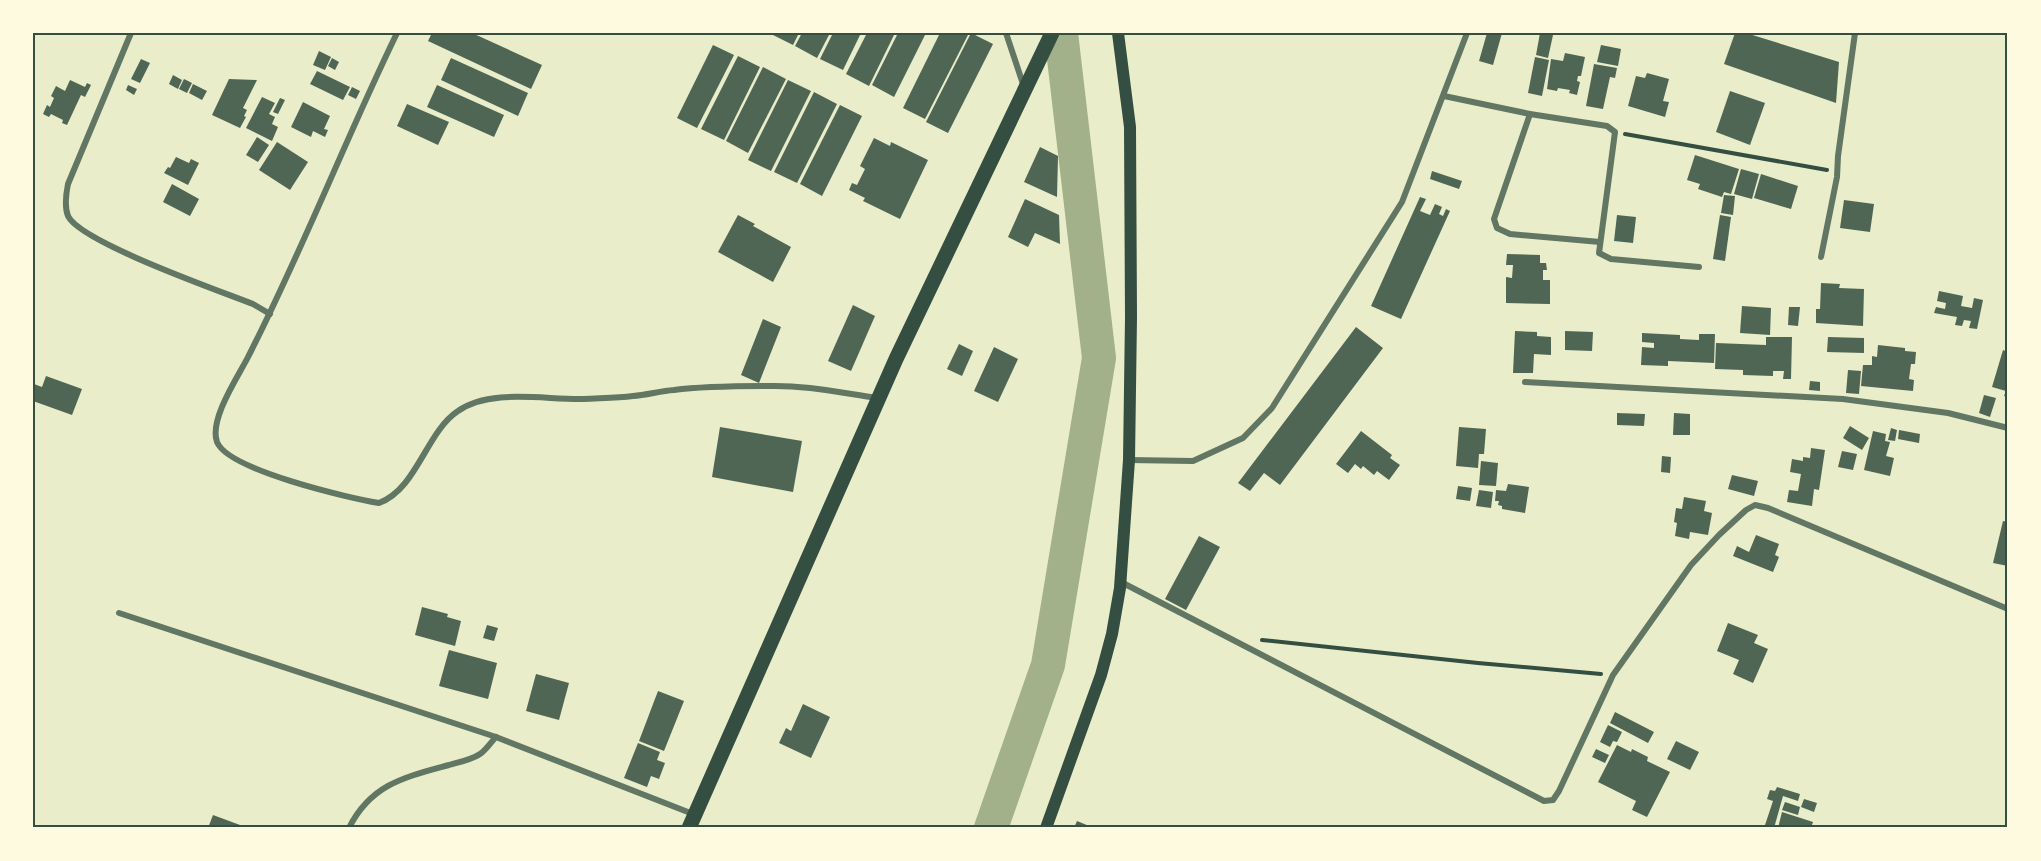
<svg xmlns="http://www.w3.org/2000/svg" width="2041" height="861" viewBox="0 0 2041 861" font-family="Cabin,sans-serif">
  <rect width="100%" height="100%" fill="#e9edc9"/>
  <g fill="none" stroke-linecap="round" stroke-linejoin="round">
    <path stroke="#a3b18a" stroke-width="34" d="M991,828l57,-163 51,-307 -38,-325"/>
  </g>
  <g fill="#4f6655">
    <path d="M432,33h40l70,32 -11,24 -103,-48z"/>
    <path d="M769,33h30l-6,12z"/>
    <path d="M802,33h28l-13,25 -22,-12z"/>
    <path d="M833,33h28l-18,37 -23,-11z"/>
    <path d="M867,33h28l-26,53 -23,-12z"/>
    <path d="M898,33h28l-32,64 -22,-12z"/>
    <path d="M940,33h29l-44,86 -22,-11z"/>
    <path d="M971,33l22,11 -45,89 -22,-11z"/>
    <path d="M1487,33h15l-9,32 -14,-4z"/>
    <path d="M1540,33l13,2 -5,23 -12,-3z"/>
    <path d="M1735,33h11l93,29 -3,41 -112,-39z"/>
    <path d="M713,45l21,10 -37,73 -20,-10z"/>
    <path d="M1601,45l20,4 -3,17 -21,-4z"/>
    <path d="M319,51l12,6 -6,13 -12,-5z"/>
    <path d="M1565,53l20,4 -4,19h-3l-1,5 3,1 -3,13 -8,-2 1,-3 -12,-2 -1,3 -10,-2 4,-30 12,2z"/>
    <path d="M738,56l22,11 -36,73 -23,-11z"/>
    <path d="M1535,57l14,3 -7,36 -14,-3z"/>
    <path d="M332,58l7,4 -4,8 -7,-4z"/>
    <path d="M451,58l77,35 -10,23 -77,-36z"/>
    <path d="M141,59l9,4 -10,20 -9,-4z"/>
    <path d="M1594,64l23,4 -2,10 -5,-1 -7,32 -17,-3z"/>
    <path d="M763,67l23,12 -38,74 -22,-12z"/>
    <path d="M317,71l33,16 -7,13 -33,-16z"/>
    <path d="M1647,73l22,6 -6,22 6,1 -4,15 -37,-11 8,-30 9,2z"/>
    <path d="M173,75l9,5 -4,9 -9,-5z"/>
    <path d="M184,79l8,4 -5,10 -8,-4z"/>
    <path d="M229,79l28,1 -14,28 4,2 -3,6 2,1 -6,11 -28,-13z"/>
    <path d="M70,80l15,7 2,-4 4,2 -6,12 -4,-2 -14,30 -5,-2 1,-3 -12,-6 -2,3 -6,-3 4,-9 3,2 4,-9 -3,-2 5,-10 9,5z"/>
    <path d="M788,80l23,11 -40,80 -23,-11z"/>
    <path d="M193,84l14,7 -5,9 -13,-7z"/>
    <path d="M128,85l9,4 -3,6 -8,-5z"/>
    <path d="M437,85l67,30 -10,22 -67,-30z"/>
    <path d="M352,87l8,4 -4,8 -8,-4z"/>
    <path d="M1730,91l35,12 -15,42 -34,-13z"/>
    <path d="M814,92l23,12 -40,79 -23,-11z"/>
    <path d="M262,97l13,6 -6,11 6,3 -3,7 6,3 -6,14 -26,-13z"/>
    <path d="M280,98l5,2 -7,14 -5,-2z"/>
    <path d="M303,102l27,14 -6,13 4,1 -3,7 -12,-6 -2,6 -20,-10z"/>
    <path d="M407,104l42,18 -11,23 -41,-19z"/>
    <path d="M840,105l22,11 -40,80 -22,-12z"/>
    <path d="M257,137l12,8 -11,17 -12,-7z"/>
    <path d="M874,138l16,8 1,-4 37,18 -28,59 -37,-18 2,-3 -16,-8 3,-7 5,2 8,-16 -5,-3z"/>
    <path d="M277,142l31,20 -18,28 -31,-20z"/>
    <path d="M1040,147l18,9 -1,41 -33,-15z"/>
    <path d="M1695,155l44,14 -8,25 -7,-2 -2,5 -24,-8 2,-5 -13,-4z"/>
    <path d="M176,157l13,6 2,-4 8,4 -11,22 -24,-12 4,-6 2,1z"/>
    <path d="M1741,169l18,5 -7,25 -18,-5z"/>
    <path d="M1432,171l30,10 -3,8 -29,-10z"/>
    <path d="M1761,174l37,12 -7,23 -37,-11z"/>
    <path d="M172,184l27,15 -9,17 -27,-14z"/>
    <path d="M1724,195l11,1 -2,19 -12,-2z"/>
    <path d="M1420,197l6,2 -6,12 10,4 5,-11 7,3 -3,7 4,2 3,-7 4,2 -49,108 -30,-13z"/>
    <path d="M1025,199l34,16 1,29 -25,-11 -7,14 -20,-10z"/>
    <path d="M1844,200l30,4 -4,28 -30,-4z"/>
    <path d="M738,215l17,9 -2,2 38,21 -18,35 -55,-30z"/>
    <path d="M1617,215l19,2 -3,26 -19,-2z"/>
    <path d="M1720,215l11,2 -6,44 -12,-2z"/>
    <path d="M1507,254l33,1v8h6l1,7h-4v10h7v24l-44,-1v-26l6,1 1,-13h-7z"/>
    <path d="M1821,283l19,1 -1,4 25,1 -1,37 -47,-3v-14h4z"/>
    <path d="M1939,291l24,5 -2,10 11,2 2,-10 9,2 -6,29 -8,-1 2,-7 -7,-1 -2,6 -7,-1 2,-8 -23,-4 2,-6 9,2 1,-6 -9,-2z"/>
    <path d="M853,305l22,11 -24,55 -23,-10z"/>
    <path d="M1742,306l29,2 -1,27 -30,-2z"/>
    <path d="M1789,307h11l-2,19 -10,-1z"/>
    <path d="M763,319l18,8 -22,56 -18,-8z"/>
    <path d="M1356,327l27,21 -103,137 -16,-12 -14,18 -12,-8z"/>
    <path d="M1515,331l22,1v4l14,1v18l-17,-1 -1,19h-20z"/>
    <path d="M1565,331l28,1 -1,19 -27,-1z"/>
    <path d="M1642,333l38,2v4l19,1v-6h16l-1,29 -46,-2v5l-27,-1 1,-18 12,1v-5l-12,-1z"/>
    <path d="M1766,337h26l-1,42h-8l1,-8h-11v5l-30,-1v-5l-28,-1 1,-26 50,2z"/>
    <path d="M1828,337l36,1v15l-37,-1z"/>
    <path d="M959,344l14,7 -11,25 -15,-7z"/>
    <path d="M1878,345l27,3v3l11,1 -1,12h-4l-2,15 5,1 -1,11 -52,-5 2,-21h9v-9l5,1z"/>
    <path d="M994,347l24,12 -20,43 -24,-11z"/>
    <path d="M2003,350l5,2v45l-4,-1 2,-5 -14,-4z"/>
    <path d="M1848,370l13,1 -2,23 -13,-1z"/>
    <path d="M46,376l36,13 -10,26 -39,-14 1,-17 8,3z"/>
    <path d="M1810,381l10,1v9l-11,-1z"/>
    <path d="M1984,395l12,3 -6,19 -11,-4z"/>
    <path d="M1617,413l28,1 -1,12 -27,-1z"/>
    <path d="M1674,413l16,1v21h-17z"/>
    <path d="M1850,426l19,12 -7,12 -19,-12z"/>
    <path d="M720,427l82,14 -9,51 -81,-15z"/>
    <path d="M1459,427l27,2 -2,25h-5l-1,14 -22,-2z"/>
    <path d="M1891,428l6,2 -2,11 -7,-1z"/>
    <path d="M1899,430l21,4 -1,9 -21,-4z"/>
    <path d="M1361,431l31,24 -2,3 10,7 -11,15 -12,-9 -3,4 -11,-9 -2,3 -6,-5 -7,9 -12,-9z"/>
    <path d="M1873,431l13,3 -1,7 5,1 -4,14 8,2 -4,18 -26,-6z"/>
    <path d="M1811,448l14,2 -6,40 -5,-1 -2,17 -25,-4 2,-12 9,1 3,-17 -11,-2 2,-13 11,2v-4l7,1z"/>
    <path d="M1842,451l15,3 -4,16 -15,-3z"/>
    <path d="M1662,456l9,1 -1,16 -9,-1z"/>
    <path d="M1481,461l17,2 -2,23 -17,-1z"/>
    <path d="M1732,475l26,6 -4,15 -26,-7z"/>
    <path d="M1508,484l21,3 -4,26 -23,-4v-3l-4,-1 1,-4h-4l1,-11 10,1z"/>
    <path d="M1458,486l14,2 -2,13 -14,-2z"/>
    <path d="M1479,490l14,2 -2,16 -15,-2z"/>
    <path d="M1684,497l22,4 -2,10 8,2 -4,22 -18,-3 -1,7 -14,-3 2,-13 -3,-1 2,-14 6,1z"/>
    <path d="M2003,521l5,1v44l-15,-3z"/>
    <path d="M1756,535l23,9 -4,11 4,2 -6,15 -40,-16 4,-10 12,6z"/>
    <path d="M1199,536l21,11 -34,63 -21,-11z"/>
    <path d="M422,607l26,7 -1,3 14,4 -6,25 -40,-11z"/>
    <path d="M1728,623l30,12 -4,8 14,6 -15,34 -20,-9 6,-14 -22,-9z"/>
    <path d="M487,625l11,3 -4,13 -11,-3z"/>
    <path d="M449,650l48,13 -9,36 -49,-13z"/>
    <path d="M536,674l33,9 -10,37 -33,-9z"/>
    <path d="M658,691l26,10 -20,50 -25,-10z"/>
    <path d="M803,704l27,13 -19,41 -32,-15 7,-15 5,3z"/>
    <path d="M1615,712l39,20 -6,11 -38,-20z"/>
    <path d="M1608,725l14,7 -5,10 -4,-1 -3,6 -10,-5z"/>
    <path d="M1676,741l23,11 -9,18 -23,-11z"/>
    <path d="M638,743l22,9 -3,8 8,3 -6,16 -8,-3 -4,11 -23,-9z"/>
    <path d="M1617,745l14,7 1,-3 16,8 -1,4 23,11 -23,45 -15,-7 4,-9 -38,-19z"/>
    <path d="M1596,749l13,6 -4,8 -13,-6z"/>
    <path d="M1777,787l23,7 -2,7 -15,-5 -9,32h-10l9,-27 -6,-2 3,-9 5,1z"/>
    <path d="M1804,799l13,4 -3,9 -13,-5z"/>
    <path d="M1785,802l15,5 -2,8 -16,-5z"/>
    <path d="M1782,812l31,10 -2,6h-33z"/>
    <path d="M213,815l27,10 -1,3h-31z"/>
    <path d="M1077,821l17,7h-20z"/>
  </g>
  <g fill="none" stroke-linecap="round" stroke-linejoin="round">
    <g stroke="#344e41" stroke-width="4">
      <path d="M1625,134l202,36"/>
      <path d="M1262,640l216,23 123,11"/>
    </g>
    <g stroke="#617663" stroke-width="6">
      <path d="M131,33l-63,151c-2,10 -4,22 0,32 12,26 152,75 185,88l17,10"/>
      <path d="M397,33c-52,107 -95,219 -150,326 -10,19 -38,61 -30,83 11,28 132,56 162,61 38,-14 47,-71 79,-92 32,-23 87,-11 125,-12 17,-1 34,-1 50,-3 14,-1 27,-5 41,-6 30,-4 65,-4 95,-4 36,-1 73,7 109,12"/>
      <path d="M1006,33l18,54"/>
      <path d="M1444,96l86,18 77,12 8,6 -16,121 12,6 88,8"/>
      <path d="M1530,114l-36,105 3,9 13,6 90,8"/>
      <path d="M1821,257l16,-80 1,-21 17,-123"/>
      <path d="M1525,382l318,17 105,14 60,15"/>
      <path d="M1129,460l64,1 50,-23 29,-30 130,-206 65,-169"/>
      <path d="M1121,582l423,219 9,-1 6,-9 54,-116 78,-110 28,-30 27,-25 9,-5 13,3 240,101"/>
      <path d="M119,613l377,124 197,77"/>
      <path d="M349,828c22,-44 56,-51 100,-63 10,-3 22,-5 31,-11 6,-4 11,-12 16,-17"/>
    </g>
    <path stroke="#344e41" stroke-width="12" d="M1046,828l55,-153 11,-41 8,-46 9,-128 2,-143 -1,-190 -12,-94"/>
    <path stroke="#344e41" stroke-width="15" d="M689,828l207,-469 156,-326"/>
  </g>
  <rect width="2041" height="861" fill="none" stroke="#fefae0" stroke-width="69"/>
  <rect x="34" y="34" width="1972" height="792" fill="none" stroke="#344e41" stroke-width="2"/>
</svg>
